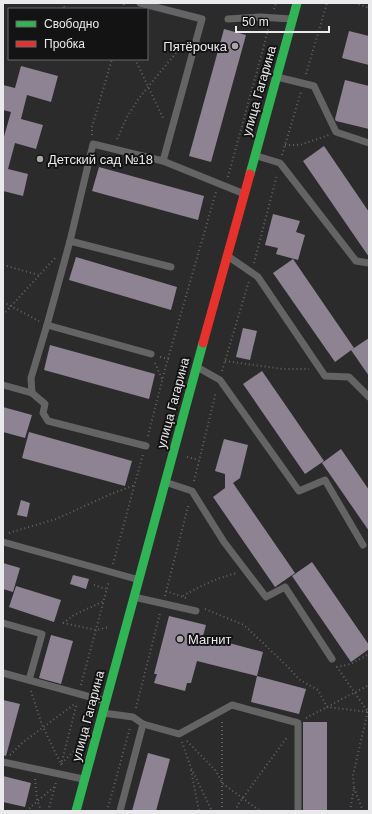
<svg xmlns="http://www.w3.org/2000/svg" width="372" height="814" viewBox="0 0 372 814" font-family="Arial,sans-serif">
  <rect width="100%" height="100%" fill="#2c2b2c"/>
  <g fill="#8e8392">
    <path d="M224,29l22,6 -35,127 -22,-6z"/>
    <path d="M349,31l20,5v29l-27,-7z"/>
    <path d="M21,66l37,10 -7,26 -24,-7 -6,24 22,6 -7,24 -21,-6 -7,26 20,5 -5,22 -20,-5v-51l8,-28 -8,-2v-25l12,3z"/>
    <path d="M345,80l24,6v43l-33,-8 -1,-2z"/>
    <path d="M324,146l45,66v45l-66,-96z"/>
    <path d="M99,167l105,29 -6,24 -106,-29z"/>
    <path d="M273,214l27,7 -4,11 9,3 -7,25 -22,-6 2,-6 -13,-3z"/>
    <path d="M76,257l101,30 -6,23 -102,-30z"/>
    <path d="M293,259l61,89 -19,14 -62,-89z"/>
    <path d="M243,328l14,3 -7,29 -14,-3z"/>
    <path d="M369,338v38l-18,-26z"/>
    <path d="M50,345l105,29 -6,25 -105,-29z"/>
    <path d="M262,371l62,90 -19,13 -62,-90z"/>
    <path d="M3,407l29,8 -7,23 -22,-6z"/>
    <path d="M29,432l103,29 -7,25 -103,-28z"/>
    <path d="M224,439l24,6 -8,33 -7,5 62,90 -20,14 -62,-90 12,-9v-14l-10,-3z"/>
    <path d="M341,449l28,41v41l-47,-68z"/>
    <path d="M21,500l9,3 -3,14 -10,-2z"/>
    <path d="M312,562l57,83v4l-18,13 -59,-86z"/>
    <path d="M3,563l17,5 -7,24 -10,-3z"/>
    <path d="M73,575l16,4 -3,10 -16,-5z"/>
    <path d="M16,586l45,14 -7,22 -45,-15z"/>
    <path d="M169,616l37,9 -3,11 60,16 -6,24 -60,-15 -6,22h-4l-2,8 -31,-8 3,-9h-3z"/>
    <path d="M51,635l22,6 -12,43 -22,-6z"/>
    <path d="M257,676l49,13 -7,25 -48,-12z"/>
    <path d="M3,700l17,4 -14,52 -3,-1z"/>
    <rect x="303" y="722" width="24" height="89"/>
    <path d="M148,753l22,6 -14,52h-24z"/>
    <path d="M3,776l28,7 -6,24 -22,-5z"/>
  </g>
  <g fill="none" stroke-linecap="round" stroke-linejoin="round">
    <g stroke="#636263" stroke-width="2" stroke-dasharray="1 3" stroke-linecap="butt">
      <path d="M62,3l1,3 4,3"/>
      <path d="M355,3l14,5"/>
      <path d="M123,9l1,-6"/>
      <path d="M274,9l2,-6"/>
      <path d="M135,59l29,61"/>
      <path d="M306,74l21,-71"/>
      <path d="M92,135v-8l20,-68"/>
      <path d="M117,139l10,-22 12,-19 46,-56"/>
      <path d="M285,145h15l29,-10"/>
      <path d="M282,155l19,-63"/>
      <path d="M228,177l41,-150"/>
      <path d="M254,263l23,-88"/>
      <path d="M3,265l36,10"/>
      <path d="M3,302l36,19"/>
      <path d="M3,315l52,-57"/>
      <path d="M160,357l9,2"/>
      <path d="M225,361l58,8h26"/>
      <path d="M155,363l7,16"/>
      <path d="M222,371l27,-90"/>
      <path d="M148,436l17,-67 51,-177"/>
      <path d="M187,457l12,3"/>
      <path d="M194,481l22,-89"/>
      <path d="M9,533l47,-14 55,-25 24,-9"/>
      <path d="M113,564l30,-110"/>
      <path d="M94,585l12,4"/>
      <path d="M166,591l20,7"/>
      <path d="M165,596l24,-93"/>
      <path d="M183,596c17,-10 34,-18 54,-23"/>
      <path d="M205,609l39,16 43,41 13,14 18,10 9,17 41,5 -31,-45 14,-3 18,-10"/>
      <path d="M63,623l33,7 13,-3"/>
      <path d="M63,623l11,-8 30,-14"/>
      <path d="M81,685l28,-104"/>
      <path d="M31,691l11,34 19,39 14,-14"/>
      <path d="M136,708l24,-95"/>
      <path d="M306,718l63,-33"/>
      <path d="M187,741l29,30 6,12 38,28"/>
      <path d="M182,742l9,26 21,43"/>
      <path d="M10,755l12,-12 54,-40"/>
      <path d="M61,765l16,-62"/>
      <path d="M191,770l8,41"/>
      <path d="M35,779l2,20 4,12"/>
      <path d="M354,788l9,23"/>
      <path d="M26,811l28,-24"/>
      <path d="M48,811l8,-28"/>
      <path d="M107,811l23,-83"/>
      <path d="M222,811v-91"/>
      <path d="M235,811l4,-8 49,-67"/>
      <path d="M350,811l4,-23 -1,-13 16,-69"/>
    </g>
    <g stroke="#656465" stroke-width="7">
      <path d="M140,3l62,16 -39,142"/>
      <path d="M228,19l32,-2 31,2"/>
      <path d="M277,77l37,9 22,46 33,11"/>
      <path d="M257,156l23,7 76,98 13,2"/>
      <path d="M70,241l101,26"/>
      <path d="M229,257l29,20 67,99 24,1 20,20"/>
      <path d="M47,325l104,29"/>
      <path d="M197,367l23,13 79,111 26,-11 38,65"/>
      <path d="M3,385l29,8"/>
      <path d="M146,446l-98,-25 -5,-8 2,-9 -13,-11 -1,-15 16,-53 23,-84 23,-97 70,17 79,32"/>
      <path d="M165,482l27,9 32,51 42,55 19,-10 47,72"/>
      <path d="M3,542l133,37"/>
      <path d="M134,597l62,14"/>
      <path d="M3,623l39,11 -13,46"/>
      <path d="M3,673l102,28"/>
      <path d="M103,713l30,4 10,7 36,10 53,-29 66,18v88"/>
      <path d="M3,762l80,17"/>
      <path d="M120,811l23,-87"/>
    </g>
    <g stroke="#30b455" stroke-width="9">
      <path d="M250,174l47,-171"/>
      <path d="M76,811l127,-468"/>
    </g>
    <path stroke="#e5322d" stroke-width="9" d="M203,343l47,-169"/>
  </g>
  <g fill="#a8a6a8" stroke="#141314" stroke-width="1.5">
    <circle cx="235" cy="46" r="4"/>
    <circle cx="40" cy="159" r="4"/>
    <circle cx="180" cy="639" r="4"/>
  </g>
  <g text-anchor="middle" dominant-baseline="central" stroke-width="4" stroke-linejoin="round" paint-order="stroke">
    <g font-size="13" fill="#eae9eb" stroke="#141314" text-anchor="start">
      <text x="227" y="46" text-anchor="end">Пятёрочка</text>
      <text x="48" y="159">Детский сад №18</text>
      <text x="188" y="639">Магнит</text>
    </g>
    <g font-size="13" fill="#eae9eb" stroke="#141314">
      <text transform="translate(259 91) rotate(-74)">улица Гагарина</text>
      <text transform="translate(173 403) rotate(-75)">улица Гагарина</text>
      <text transform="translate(88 716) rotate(-75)">улица Гагарина</text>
    </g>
  </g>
  <rect width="372" height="814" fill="none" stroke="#eae9eb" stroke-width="8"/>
  <rect x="8" y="8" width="140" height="52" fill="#141314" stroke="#6a696a"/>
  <rect x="16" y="21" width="20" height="6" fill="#30b455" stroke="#6a696a"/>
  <text x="44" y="28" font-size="12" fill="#eae9eb">Свободно</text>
  <rect x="16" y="41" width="20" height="6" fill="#e5322d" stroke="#6a696a"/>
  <text x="44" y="48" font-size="12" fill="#eae9eb">Пробка</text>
  <path d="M236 26v6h93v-6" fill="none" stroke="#eae9eb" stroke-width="2"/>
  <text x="242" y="26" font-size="12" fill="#eae9eb" stroke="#141314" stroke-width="3" paint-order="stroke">50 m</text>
</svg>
